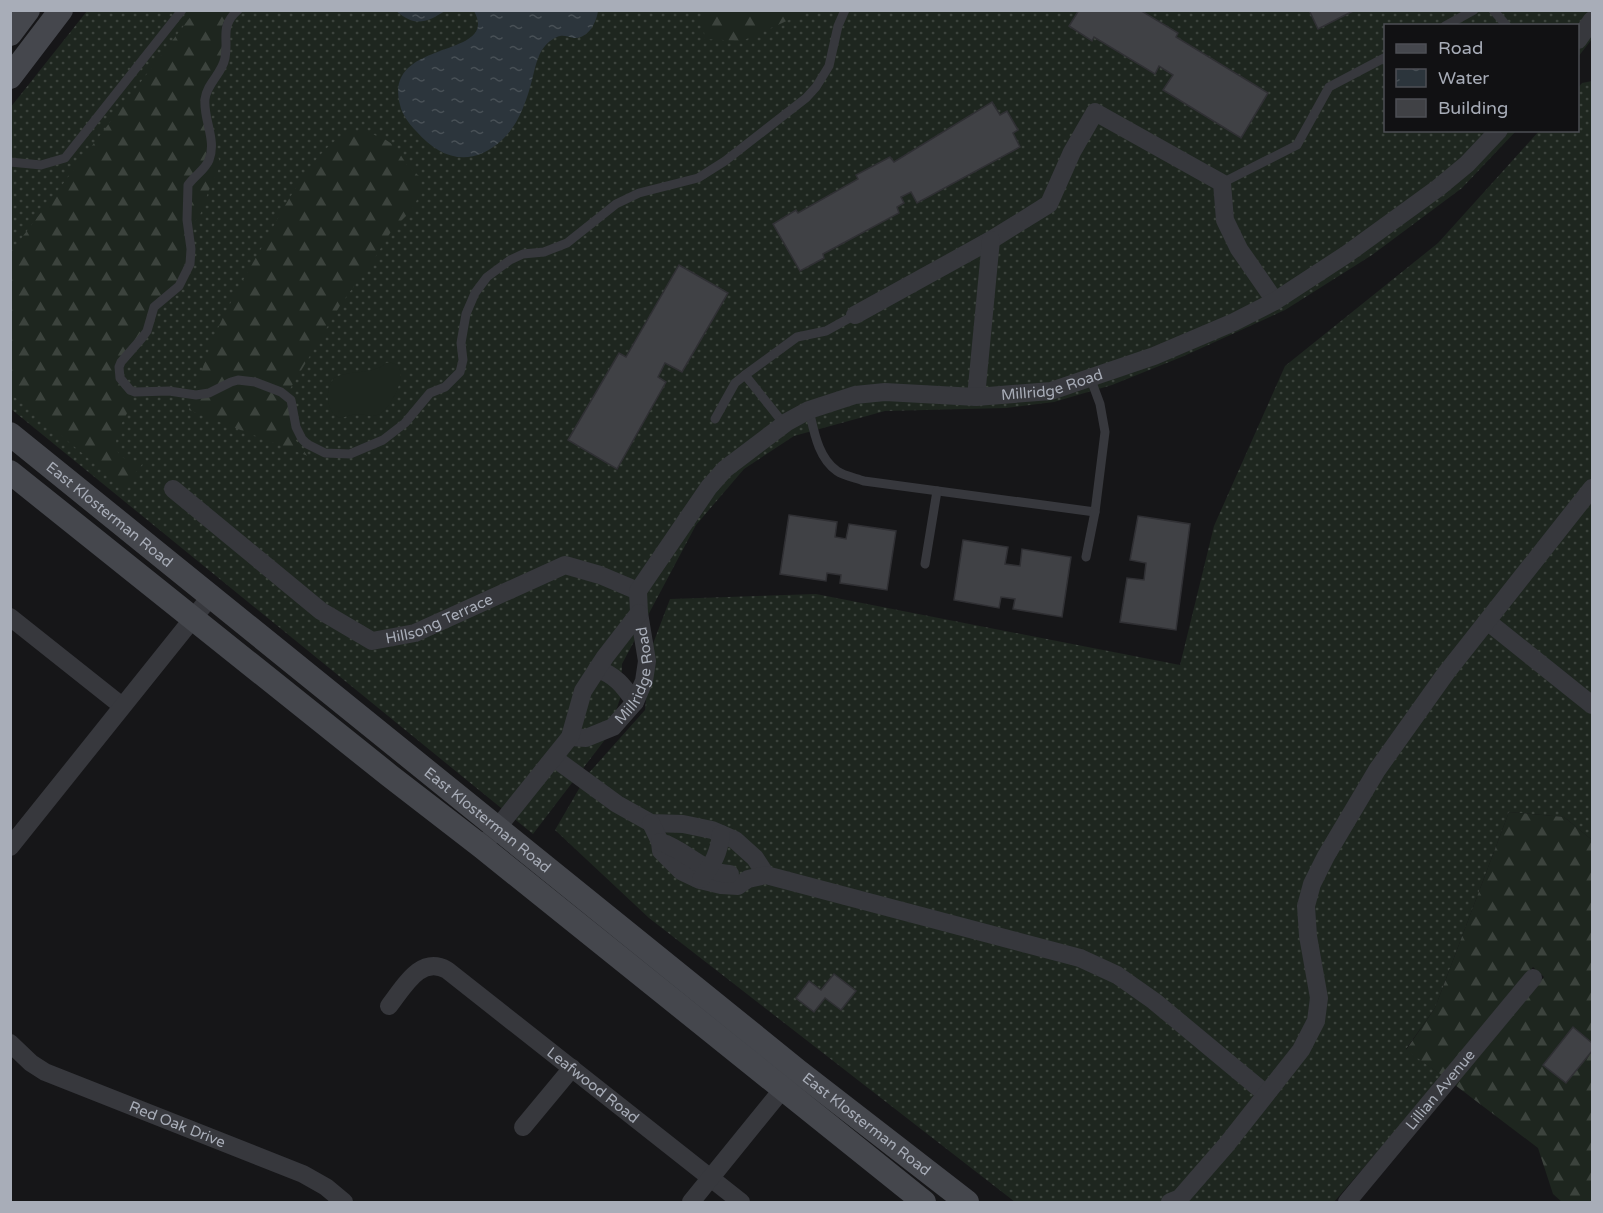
<svg xmlns="http://www.w3.org/2000/svg" width="1603" height="1213" viewBox="0 0 1603 1213" font-family="'Varela Round',sans-serif">
  <defs>
    <pattern id="grass-dots" width="8" height="8" patternUnits="userSpaceOnUse" patternTransform="scale(1.5)"><rect width="8" height="8" fill="#1e261f"/><path d="M2 2h.1M6 6h.1" fill="none" stroke="#3c433d" stroke-width="1.8" stroke-linecap="round"/></pattern>
    <pattern id="forest-firs" width="22" height="20" patternUnits="userSpaceOnUse" patternTransform="scale(1.5)"><rect width="22" height="20" fill="#1e261f"/><path d="M5 1l3.5 6h-7zM16 11l3.5 6h-7z" fill="#3c433d"/></pattern>
    <pattern id="water-ripples" width="26" height="14" patternUnits="userSpaceOnUse" patternTransform="scale(1.5)"><rect width="26" height="14" fill="#2c353c"/><path d="M2 4q2-2 4 0t4 0M15 11q2-2 4 0t4 0" fill="none" stroke="#485056"/></pattern>
  </defs>
  <rect width="100%" height="100%" fill="#161618"/>
  <g fill="url(#grass-dots)">
    <path d="M87,11h1505v28l-14,18v-31h-192v104l130,1 -54,57 -90,67 -87,55 -101,46 -72,29 -58,17 -48,6 -121,3 -91,25 -50,33 -48,56 -74,139 -1,32 -14,41 -74,97 -522,-425 -1,-301z"/>
    <path d="M1592,81v759l-28,-23 -55,-5 -74,196 -29,41 37,27 -109,126h-319l-366,-284 -94,-88 32,-55 58,-65 6,-61 19,-50 146,-5 364,71 34,-139 71,-160 153,-123 101,-112 39,-1v-42l4,-5z"/>
  </g>
  <g fill="url(#forest-firs)">
    <path d="M195,11h37c-18,14 -6,34 -12,53 -3,9 -11,17 -16,24l10,62 5,9 -1,12 -9,19 -10,28 -7,5 -6,38 -8,21 -28,24 -7,23 -12,18 -13,34 14,23c-12,23 -34,55 11,59l-19,25 -113,-94 -1,-141z"/>
    <path d="M701,11v-1l101,1 -2,4 -58,26 -37,-2z"/>
    <path d="M349,132l21,1 16,7 9,6 12,19 12,11 2,7 -3,15 -7,13 -19,19 -16,26 -35,48 -54,90 7,44 14,18 -119,-46c8,-24 15,-49 25,-73 14,-32 31,-60 48,-90 20,-35 50,-98 87,-115z"/>
    <path d="M1509,812l55,5 28,23v362h-30l-9,-8 -15,-46 -83,-63 89,-108 -11,-10 -90,109 -37,-26 29,-42z"/>
  </g>
  <path fill="#1e261f" d="M386,363c30,-3 7,43 -5,50 -8,6 -15,1 -23,1 -6,0 -12,3 -18,4 -15,-7 -15,-28 -6,-40 17,-9 37,-2 52,-15z"/>
  <g fill="url(#water-ripples)">
    <path d="M396,11h49c-19,12 -30,16 -49,0z"/>
    <path d="M474,11h124c-2,13 -10,28 -25,27 -4,-1 -9,-3 -13,-2 -5,1 -12,6 -15,10 -8,9 -10,23 -13,34 -5,20 -14,46 -30,60 -31,28 -60,20 -86,-9 -7,-7 -14,-17 -16,-26 -18,-68 101,-45 74,-94z"/>
  </g>
  <g fill="#404145" stroke="#303034" stroke-width="1.5">
    <path d="M1079,10h61l38,23 -2,4 92,56 -27,45 -78,-48 10,-15 -14,-9 -4,8 -61,-37 -2,4 -23,-15z"/>
    <path d="M1309,10h46l-37,19z"/>
    <path d="M992,102l8,13 7,-4 11,19 -5,3 7,14 -103,56 -6,-11 -10,5 3,6 -7,4 2,6 -76,41 1,4 -24,13 -27,-47 23,-14 2,3 60,-34 -2,-4 34,-18 4,5z"/>
    <path d="M679,265l49,28 -46,79 -17,-9 -7,14 8,5 -49,87 -49,-29 51,-87 7,4z"/>
    <path d="M789,515l48,7 -2,15 11,2 3,-15 47,7 -9,59 -47,-7 1,-8 -14,-2 -1,8 -46,-7z"/>
    <path d="M1138,516l52,8 -14,106 -56,-8 7,-44 17,2 2,-17 -16,-3z"/>
    <path d="M963,540l45,7 -3,17 15,2 2,-17 49,8 -9,60 -49,-8 2,-10 -14,-2 -2,11 -45,-8z"/>
    <path d="M834,974l22,17 -15,19 -16,-12 -11,14 -18,-14 13,-17 12,9z"/>
    <path d="M1573,1027l19,16v8l-26,32 -23,-18z"/>
  </g>
  <g fill="none" stroke-linecap="round" stroke-linejoin="round">
    <g stroke="#37383d" stroke-width="9">
      <path d="M238,10c-19,17 -9,28 -13,48 -3,16 -18,25 -20,41 -2,20 12,41 4,61 -4,10 -15,16 -21,25l-1,35 4,29 -1,15 -11,22 -25,21 -7,24 -5,7 -21,24 -2,5 1,11 10,12 5,2 34,-1 27,4 13,-2 22,-11 7,-2 17,2 26,10 10,8 5,27 6,12 5,5 18,9 25,1 33,-14 22,-17 25,-30 15,-6 15,-15 3,-12 -2,-17 5,-29 9,-21 12,-16 23,-17 13,-6 21,-2 23,-9 49,-39 23,-11 59,-15 27,-17 81,-63 10,-11 13,-21 9,-40 7,-16"/>
      <path d="M1493,10l14,16"/>
      <path d="M1445,26l29,-16"/>
      <path d="M10,162l31,3 24,-7 117,-148"/>
      <path d="M1222,183l75,-38 32,-58 57,-30"/>
      <path d="M745,375l52,-38 29,-6 29,-16"/>
      <path d="M809,410c5,21 9,48 28,61 7,5 19,7 27,10l231,31 10,-80 -5,-28 -10,-27"/>
      <path d="M715,419l20,-36 10,-8 39,49"/>
      <path d="M1086,557l9,-45"/>
      <path d="M925,564l12,-73"/>
    </g>
    <g stroke="#37383d" stroke-width="18">
      <path d="M1578,40l14,-20"/>
      <path d="M855,315l136,-75 58,-36 23,-52 23,-40 127,71 3,37 14,29 36,52"/>
      <path d="M976,397l15,-157"/>
      <path id="s1" d="M173,489l148,122 51,30 43,-8 150,-68 35,10 38,16"/>
      <path d="M10,617l112,89"/>
      <path d="M1487,621l105,84"/>
      <path d="M597,669c19,6 27,18 38,33"/>
      <path id="s2" d="M570,737l16,1 27,-11 22,-25 9,-21 3,-20 -8,-48 -1,-22 71,-104 16,-18 62,-47 22,-12 46,-15 30,-3 91,5 75,-6 103,-35 80,-34 41,-21 72,-47 91,-66 29,-24 32,-34"/>
      <path d="M554,758l63,46 34,19 32,1 29,6 23,10 20,18 11,17"/>
      <path d="M651,823l9,19 1,9 20,20 19,9 21,5 17,1 10,-7 18,-4 314,83 37,17 37,26 112,93"/>
      <path d="M660,842c25,7 42,31 70,32"/>
      <path d="M10,847l201,-251"/>
      <path d="M482,847l88,-110 13,-46 22,-34 34,-44"/>
      <path d="M701,879c12,-15 18,-26 20,-45"/>
      <path id="s3" d="M389,1006c15,-19 31,-51 58,-36l294,232"/>
      <path id="s4" d="M10,1043l21,20 14,9 258,102 23,13 18,15"/>
      <path d="M523,1127l49,-59"/>
      <path d="M691,1202l99,-122"/>
      <path d="M1170,1202l10,-4 47,-54 74,-94 15,-29 3,-23 -11,-62 -2,-30 6,-22 14,-28 51,-86 69,-97 146,-185"/>
      <path id="s5" d="M1347,1202l186,-224"/>
    </g>
    <g stroke="#45474d" stroke-width="24">
      <path d="M10,34l18,-24"/>
      <path d="M10,77l51,-67"/>
      <path id="s6" d="M10,434l788,637 169,131"/>
      <path d="M10,472l380,304 92,71 442,355"/>
    </g>
  </g>
  <g text-anchor="middle" dominant-baseline="central" stroke-width="6" stroke-linejoin="round" paint-order="stroke">
    <g font-size="15" fill="#a8adb8" stroke="#111113">
      <text stroke="none"><textPath href="#s2" startOffset="692">Millridge Road</textPath></text>
      <text stroke="none"><textPath href="#s6" startOffset="128">East Klosterman Road</textPath></text>
      <text stroke="none"><textPath href="#s1" startOffset="322">Hillsong Terrace</textPath></text>
      <text stroke="none"><textPath href="#s2" startOffset="104">Millridge Road</textPath></text>
      <text stroke="none"><textPath href="#s6" startOffset="614">East Klosterman Road</textPath></text>
      <text stroke="none"><textPath href="#s3" startOffset="262">Leafwood Road</textPath></text>
      <text stroke="none"><textPath href="#s5" startOffset="146">Lillian Avenue</textPath></text>
      <text stroke="none"><textPath href="#s4" startOffset="188">Red Oak Drive</textPath></text>
      <text stroke="none"><textPath href="#s6" startOffset="1100">East Klosterman Road</textPath></text>
    </g>
  </g>
  <rect width="1603" height="1213" fill="none" stroke="#a8adb8" stroke-width="24"/>
  <rect x="1384" y="24" width="195" height="108" fill="#111113" stroke="#4d4f55" stroke-width="1.5"/>
  <rect x="1396" y="44" width="30" height="9" fill="#45474d" stroke="#4d4f55" stroke-width="1.5"/>
  <text x="1438" y="54" font-size="18" fill="#a8adb8">Road</text>
  <rect x="1396" y="69" width="30" height="18" fill="url(#water-ripples)" stroke="#4d4f55" stroke-width="1.5"/>
  <text x="1438" y="84" font-size="18" fill="#a8adb8">Water</text>
  <rect x="1396" y="99" width="30" height="18" fill="#404145" stroke="#4d4f55" stroke-width="1.5"/>
  <text x="1438" y="114" font-size="18" fill="#a8adb8">Building</text>
</svg>
